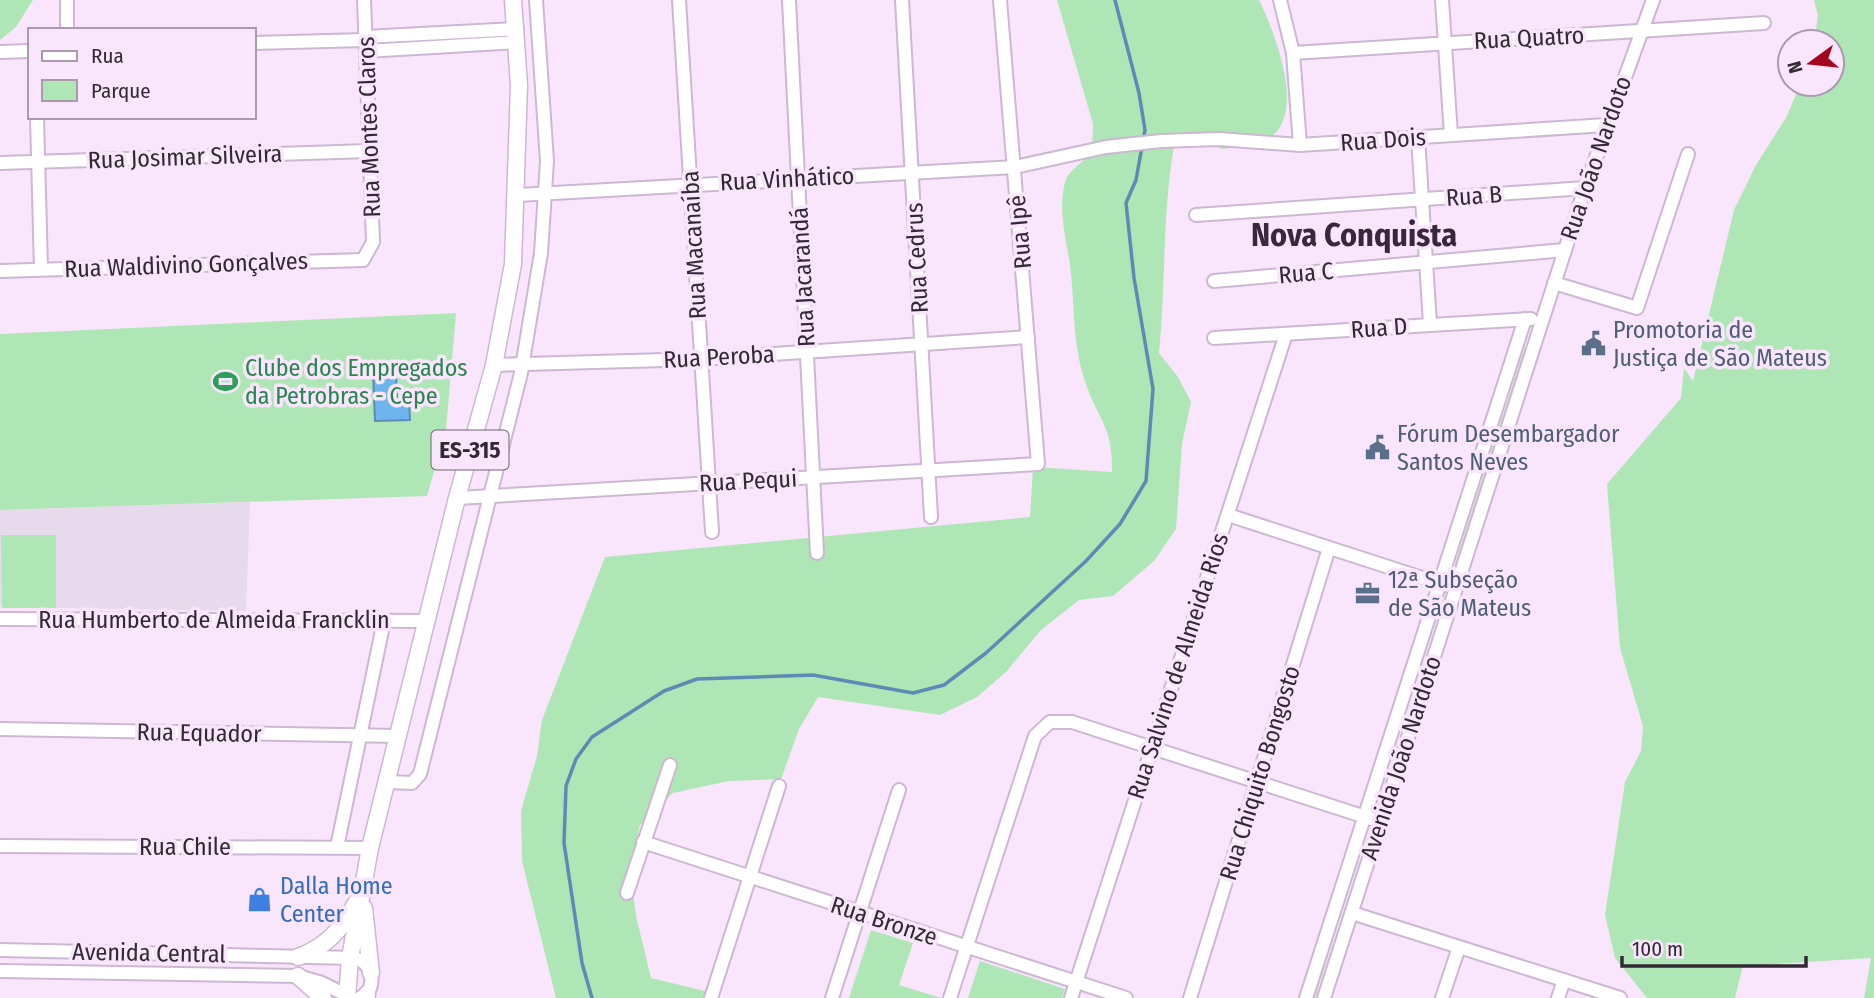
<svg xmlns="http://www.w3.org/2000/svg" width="1874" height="998" viewBox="0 0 1874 998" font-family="'Fira Sans Condensed',sans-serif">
  <rect width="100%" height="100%" fill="#f9e6fd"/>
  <path fill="#e8daed" d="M250,502l-4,109 -246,-4v-97z"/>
  <g fill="#afe6b5">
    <path d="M0,0h33l-17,27 -16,13z"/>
    <path d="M1057,0h202c15,31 42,100 19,130 -13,15 -37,17 -56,19l-12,-6 -36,3c-12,69 -8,138 -15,207l19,24 13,25 -9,42 -6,85 -22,32 -41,35 -34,4 -38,30 -35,42 -29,25 -37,18 -122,-18 -19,32 -18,50 -52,2 -56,12 -33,32 -10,45 6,46 15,62 58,14 -2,6h-151l-34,-137 -1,-50 16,-55 5,-36 63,-163 425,-40 3,-50 79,5c1,-48 -14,-50 -27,-91 -13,-38 -10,-77 -15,-116 -4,-27 -13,-59 -4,-86 4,-9 19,-19 26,-26l1,-29z"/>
    <path d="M1814,0h60v998h-10l7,-40 -128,8 -8,32h-88l-32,-40 -10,-43 20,-133 16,-31 2,-25 -23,-78 -13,-164 74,-86 3,-30 9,13 41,-171 22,-45 31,-49 13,-32h32v-42h-18l4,-26z"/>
    <path d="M456,313l-10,117 -19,66 -427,14v-176z"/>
    <path d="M1525,347l1,2 -70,216 -1,-1z"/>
    <path d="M1,535h55v73h-54z"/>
    <path d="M1442,595l1,2 -70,217 -1,-2z"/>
    <path d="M1367,828l-52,170h-3z"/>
    <path d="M871,930l42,13 -14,42 42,13h-92z"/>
    <path d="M980,961l85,28 -3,9h-94z"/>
  </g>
  <path fill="#6fb5ed" stroke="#5d8bb6" stroke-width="2" d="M396,372l1,30 12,-1 1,19 -35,1 -2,-48z"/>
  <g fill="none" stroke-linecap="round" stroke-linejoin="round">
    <path stroke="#5d8bb6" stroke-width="3.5" d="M592,998l-10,-35 -18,-120 2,-57 10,-27 16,-22 72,-46 33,-12 116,-4 100,18 31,-8 42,-32 100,-92 34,-37 26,-43 7,-92 -19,-111 -8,-75 10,-23 9,-50 -6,-37 -24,-93"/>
    <defs>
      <g id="minor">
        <path d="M67,0v30"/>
        <path d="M679,0l33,532"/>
        <path d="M789,0l28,553"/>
        <path d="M902,0l29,517"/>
        <path d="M1280,0l13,53 7,92"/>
        <path d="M1442,0l9,135"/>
        <path d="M365,37l152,-8"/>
        <path d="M254,43l111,-3"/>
        <path d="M366,51l151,-9"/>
        <path d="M0,52l30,-1"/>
        <path d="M1293,53l471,-30"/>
        <path d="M37,117l4,152"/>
        <path d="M1418,137l12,187"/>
        <path d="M0,163l369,-12"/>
        <path d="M518,195l497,-28 91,-20 55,-6 58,-2 81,6 306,-20"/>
        <path d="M1196,215l389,-27"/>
        <path d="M0,271l363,-11 10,-18 -9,-242"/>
        <path d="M1214,281l351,-31"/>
        <path d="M1554,283l83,25 51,-154"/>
        <path d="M1214,338l317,-19"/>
        <path d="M494,365l206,-6 328,-22"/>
        <path d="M457,498l581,-34 -38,-464"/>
        <path d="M1228,515l216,70"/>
        <path d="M0,619l427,2"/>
        <path d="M0,729l399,7"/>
        <path d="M389,782l23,1 8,-9 101,-401 20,-120 6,-92 -11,-161"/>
        <path d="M643,842l483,156"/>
        <path d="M0,846l370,2"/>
        <path d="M337,847l47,-226"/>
        <path d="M627,893l43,-128"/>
        <path d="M1352,913l268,85"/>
        <path d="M0,950l355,8c16,5 21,22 12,36l-8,4"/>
        <path d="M0,971l298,5 24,7 30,15"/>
        <path d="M711,998l68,-212"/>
        <path d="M832,998l67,-208"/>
        <path d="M950,998l85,-262 15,-14h22l309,100"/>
        <path d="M1071,998l215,-664"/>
        <path d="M1190,998l139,-450"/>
        <path d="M1306,998l219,-679"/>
        <path d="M1324,998l261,-810 68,-188"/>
        <path d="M1442,998l17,-51"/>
        <path d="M1558,998l6,-18"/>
      </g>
      <g id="major">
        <path d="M364,908l7,65"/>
        <path d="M298,957c28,-10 44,-28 58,-54"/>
        <path d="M298,976l25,22"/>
        <path d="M347,998l3,-40 20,-110 87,-350 37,-133 19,-101 6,-179 -6,-85"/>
        <path d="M366,998l1,-4"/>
      </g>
    </defs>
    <use href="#minor" stroke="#cdb7d3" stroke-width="16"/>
    <use href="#major" stroke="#cdb7d3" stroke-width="19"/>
    <use href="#minor" stroke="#fff" stroke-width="12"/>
    <use href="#major" stroke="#fff" stroke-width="16"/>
  </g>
  <defs>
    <symbol id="civic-bare" viewBox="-9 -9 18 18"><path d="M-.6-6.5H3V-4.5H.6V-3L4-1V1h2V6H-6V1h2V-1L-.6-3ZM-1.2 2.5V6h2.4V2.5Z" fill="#5c6f8a" stroke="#f9e6fd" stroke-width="2.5" paint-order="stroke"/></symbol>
    <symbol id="stadium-bare" viewBox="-9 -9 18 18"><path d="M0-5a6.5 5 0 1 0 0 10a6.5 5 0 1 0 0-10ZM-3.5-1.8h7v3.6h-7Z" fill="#2e9e5b" stroke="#f9e6fd" stroke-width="2.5" paint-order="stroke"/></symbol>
    <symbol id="office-bare" viewBox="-9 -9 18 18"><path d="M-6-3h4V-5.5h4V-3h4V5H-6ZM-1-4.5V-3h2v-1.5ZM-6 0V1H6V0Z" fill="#5c6f8a" stroke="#f9e6fd" stroke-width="2.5" paint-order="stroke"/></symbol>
    <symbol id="shop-bare" viewBox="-9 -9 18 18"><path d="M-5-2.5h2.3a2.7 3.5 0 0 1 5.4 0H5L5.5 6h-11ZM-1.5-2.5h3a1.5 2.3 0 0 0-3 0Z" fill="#3f7fe0" stroke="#f9e6fd" stroke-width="2.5" paint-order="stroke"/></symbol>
  </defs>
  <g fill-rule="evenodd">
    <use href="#civic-bare" x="1576" y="326" width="35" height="35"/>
    <use href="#stadium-bare" x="208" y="364" width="35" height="35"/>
    <use href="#civic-bare" x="1360" y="430" width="35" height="35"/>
    <use href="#office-bare" x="1350" y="576" width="35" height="35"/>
    <use href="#shop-bare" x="242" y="882" width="35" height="35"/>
  </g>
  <g text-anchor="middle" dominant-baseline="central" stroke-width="7" stroke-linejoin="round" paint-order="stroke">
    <rect fill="#f9e6fd" stroke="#6e6270" stroke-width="2" x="431.5" y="430.5" width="77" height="39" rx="5"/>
    <g font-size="23" font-weight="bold" fill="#322934">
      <text x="470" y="450">ES-315</text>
    </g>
    <g font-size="24" fill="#322934" stroke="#f9e6fd">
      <text transform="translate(1529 38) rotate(-3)">Rua Quatro</text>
      <text transform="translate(369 127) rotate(-92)">Rua Montes Claros</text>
      <text transform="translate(1383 140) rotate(-4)">Rua Dois</text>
      <text transform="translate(185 157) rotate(-2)">Rua Josimar Silveira</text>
      <text transform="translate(1596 158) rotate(-71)">Rua João Nardoto</text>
      <text transform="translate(787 179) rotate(-3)">Rua Vinhático</text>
      <text transform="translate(1474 196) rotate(-4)">Rua B</text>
      <text transform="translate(1020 232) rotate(-95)">Rua Ipê</text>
      <text transform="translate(694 245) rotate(-93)">Rua Macanaíba</text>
      <text transform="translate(917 258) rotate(-93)">Rua Cedrus</text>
      <text transform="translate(186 265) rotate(-2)">Rua Waldivino Gonçalves</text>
      <text transform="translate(1306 273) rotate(-5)">Rua C</text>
      <text transform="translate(803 277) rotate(-93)">Rua Jacarandá</text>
      <text transform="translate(1379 328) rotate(-4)">Rua D</text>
      <text transform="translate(719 357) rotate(-3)">Rua Peroba</text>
      <text transform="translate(748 481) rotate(-3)">Rua Pequi</text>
      <text x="214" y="620">Rua Humberto de Almeida Francklin</text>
      <text transform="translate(1178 666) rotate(-72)">Rua Salvino de Almeida Rios</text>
      <text transform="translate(199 733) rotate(1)">Rua Equador</text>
      <text transform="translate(1401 758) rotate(-72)">Avenida João Nardoto</text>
      <text transform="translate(1260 773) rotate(-73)">Rua Chiquito Bongosto</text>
      <text x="185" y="847">Rua Chile</text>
      <text transform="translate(884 921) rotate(18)">Rua Bronze</text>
      <text transform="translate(149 953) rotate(1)">Avenida Central</text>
    </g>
    <g font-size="24" fill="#4e5e75" stroke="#f9e6fd" text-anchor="start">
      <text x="1613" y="330">Promotoria de<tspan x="1613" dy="28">Justiça de São Mateus</tspan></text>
      <text x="1397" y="434">Fórum Desembargador<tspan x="1397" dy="28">Santos Neves</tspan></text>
      <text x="1388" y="580">12ª Subseção<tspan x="1388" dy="28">de São Mateus</tspan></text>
    </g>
    <g font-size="24" fill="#27864d" stroke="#f9e6fd" text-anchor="start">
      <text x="245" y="368">Clube dos Empregados<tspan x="245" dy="28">da Petrobras - Cepe</tspan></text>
    </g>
    <g font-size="24" fill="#366cbe" stroke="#f9e6fd" text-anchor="start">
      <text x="280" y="886">Dalla Home<tspan x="280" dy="28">Center</tspan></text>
    </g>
    <g font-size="32" font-weight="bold" fill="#39273e" stroke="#f9e6fd">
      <text x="1354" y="235">Nova Conquista</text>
    </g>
  </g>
  <rect x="28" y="28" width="228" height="91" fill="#f9e6fd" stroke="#a99aad" stroke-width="2"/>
  <rect x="42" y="51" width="35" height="10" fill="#ffffff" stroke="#a99aad" stroke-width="2"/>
  <text x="91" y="63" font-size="21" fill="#322934">Rua</text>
  <rect x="42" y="80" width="35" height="21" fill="#afe6b5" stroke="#a99aad" stroke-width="2"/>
  <text x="91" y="98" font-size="21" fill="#322934">Parque</text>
  <g transform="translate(1811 63) rotate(255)"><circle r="33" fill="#f9e6fd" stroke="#a99aad" stroke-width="2"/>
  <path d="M0-5L12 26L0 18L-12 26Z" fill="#a3061f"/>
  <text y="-10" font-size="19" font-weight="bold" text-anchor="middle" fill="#322934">N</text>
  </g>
  <path d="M1622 956v10h184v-10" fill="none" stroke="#322934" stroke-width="3.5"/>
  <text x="1632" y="956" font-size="21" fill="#322934" stroke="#f9e6fd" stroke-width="5" paint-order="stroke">100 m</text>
</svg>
